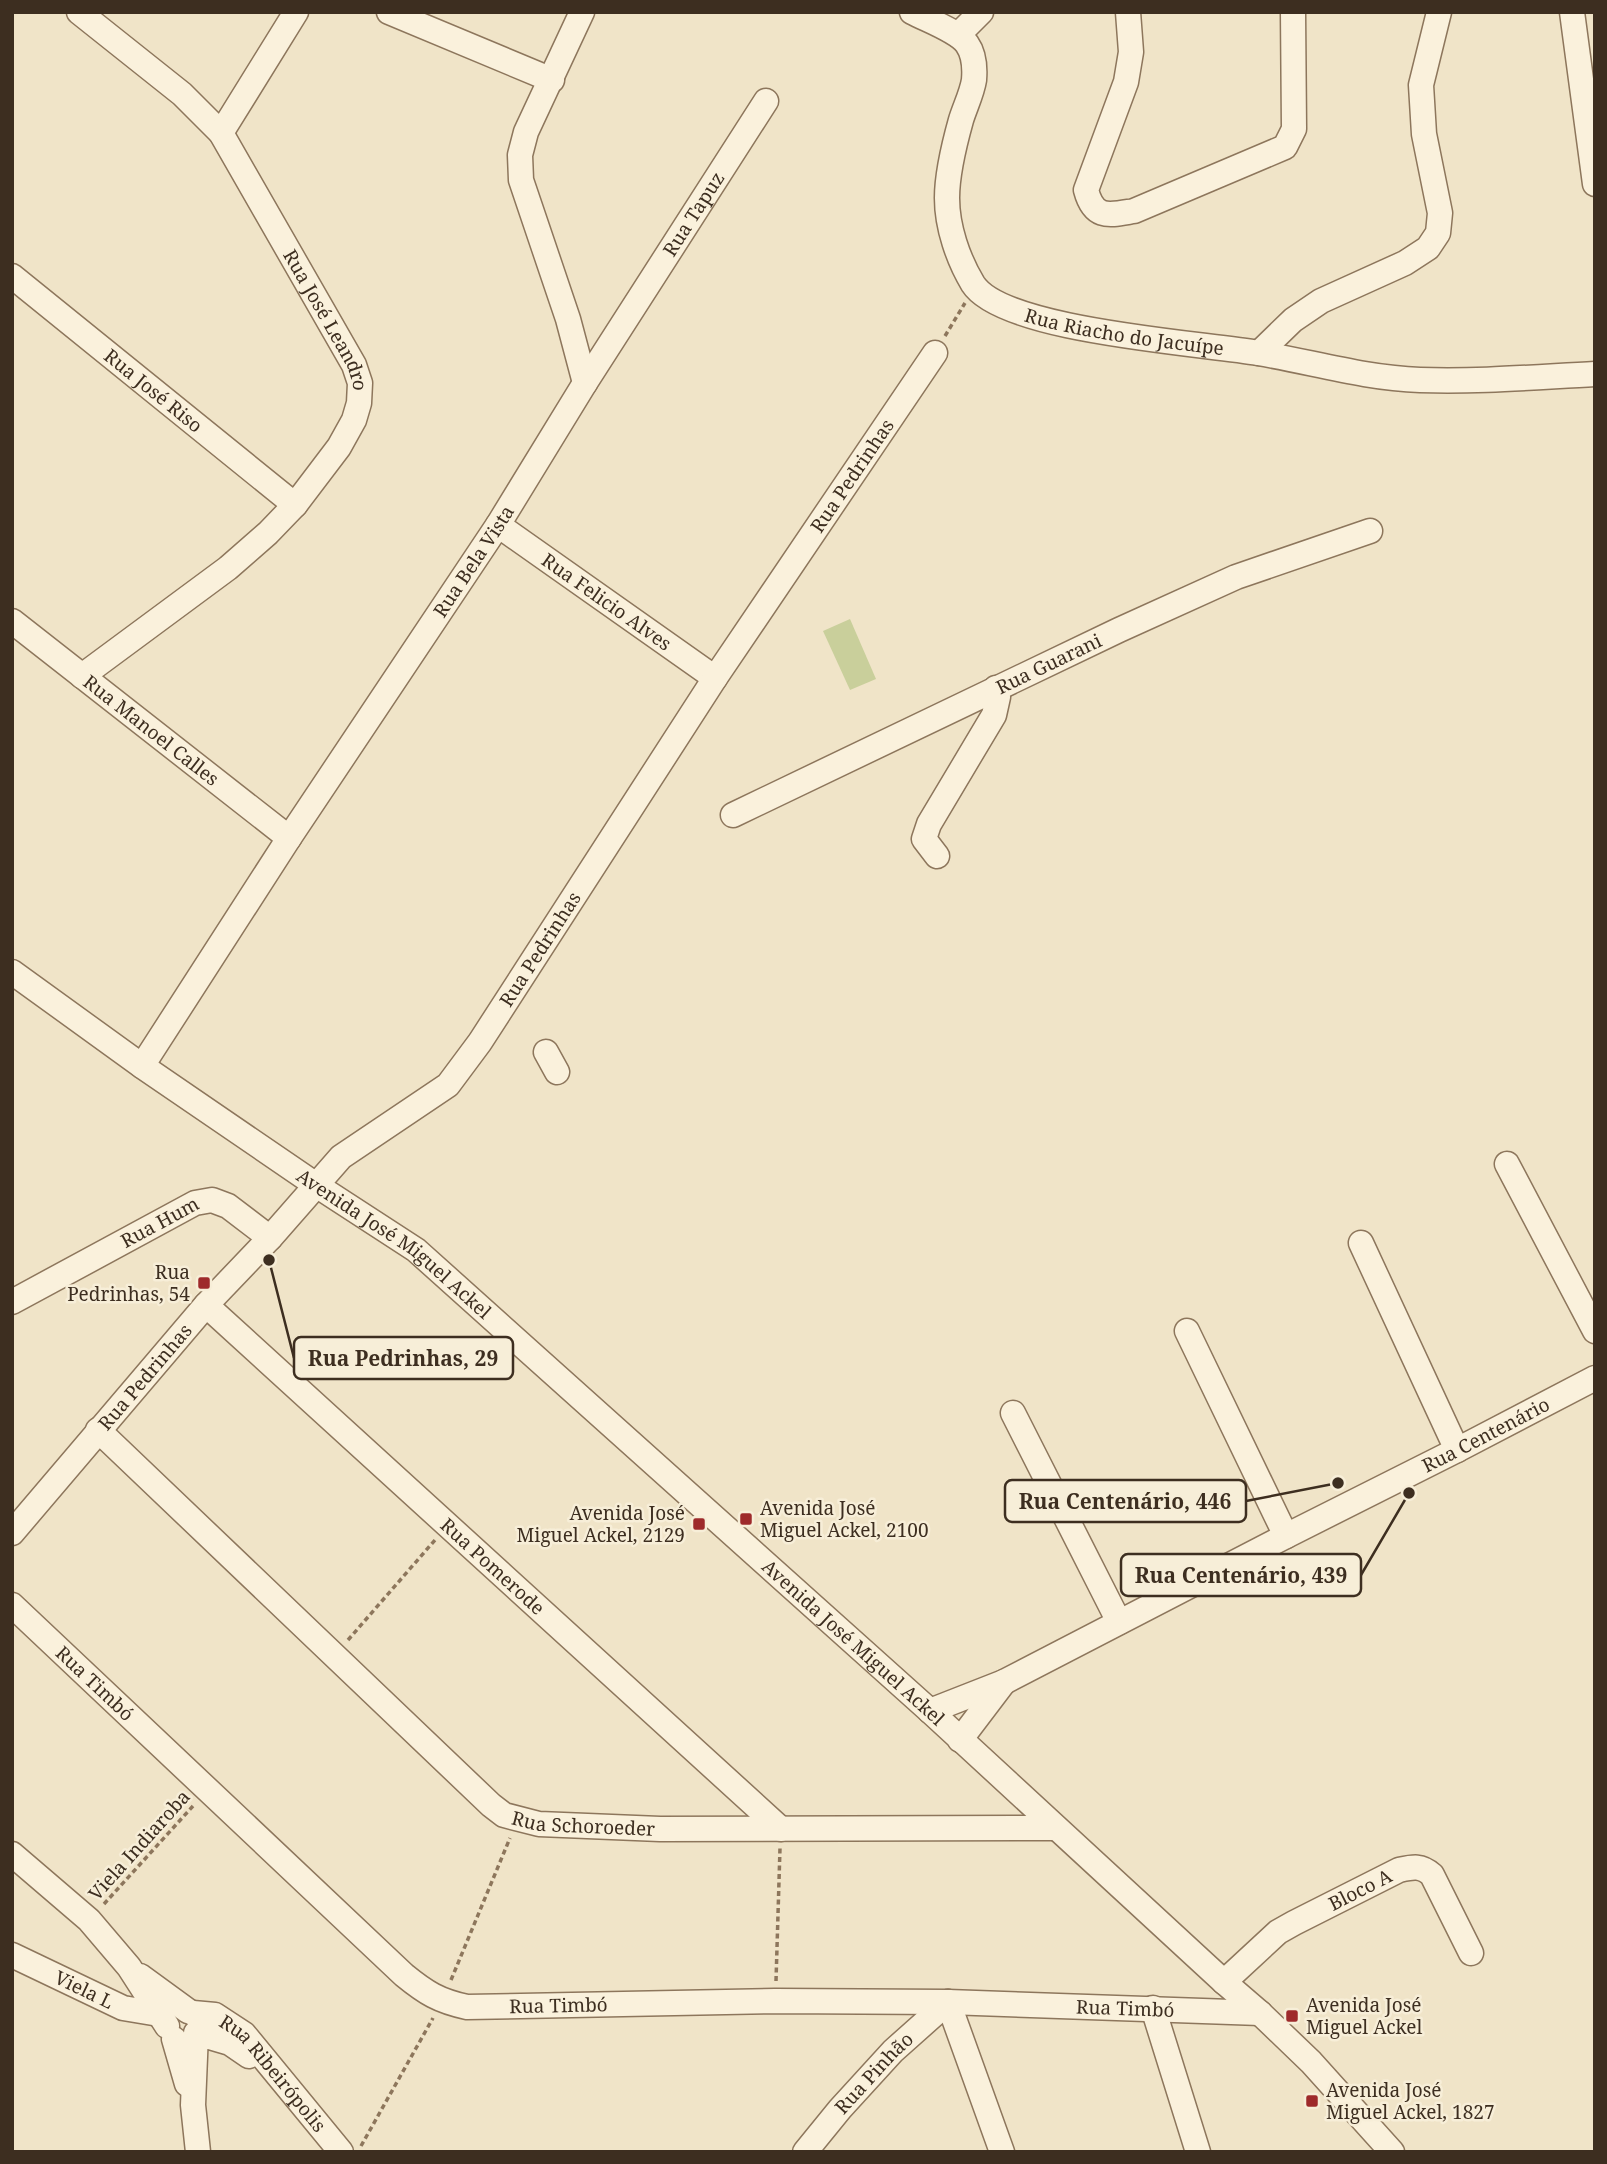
<svg xmlns="http://www.w3.org/2000/svg" width="1607" height="2164" viewBox="0 0 1607 2164" font-family="'Noto Serif',serif">
  <rect width="100%" height="100%" fill="#f0e4c8"/>
  <path fill="#c9cf9b" d="M850,619l26,60 -26,11 -27,-59z"/>
  <g fill="none" stroke-linecap="round" stroke-linejoin="round">
    <defs>
      <g id="minor">
        <path id="s1" d="M79,12l103,82 39,39 133,232 6,18 -1,20 -5,17 -15,27 -44,58 -27,28 -40,35 -146,108"/>
        <path d="M389,12l163,68"/>
        <path d="M582,12l-56,120 -6,23 1,25 47,139 17,64"/>
        <path id="s2" d="M912,12c15,8 46,19 55,32 7,10 8,24 7,36 -2,13 -9,27 -13,40 -7,25 -14,53 -14,78 0,29 11,61 26,86 30,47 228,59 285,69 54,9 106,25 162,27 58,2 116,-3 175,-6"/>
        <path d="M1128,12l3,40 -5,30 -40,108c8,30 23,25 48,21l151,-64 9,-18 -1,-117"/>
        <path d="M1572,12l23,172"/>
        <path d="M958,35l23,-23"/>
        <path d="M221,133l75,-121"/>
        <path id="s3" d="M12,276l283,229"/>
        <path d="M1259,353l34,-33 28,-19 84,-38 23,-15 10,-15 2,-20 -16,-79 -3,-49 18,-73"/>
        <path id="s4" d="M498,525l217,153"/>
        <path id="s5" d="M12,621l277,217"/>
        <path id="s6" d="M733,815l386,-185 117,-53 134,-46"/>
        <path d="M937,856l-13,-17 5,-15 65,-109 4,-18 -2,-9"/>
        <path id="s7" d="M12,972l130,94 174,119 100,65 514,461 294,271 36,31 51,49 81,90"/>
        <path d="M546,1052l11,20"/>
        <path id="s8" d="M142,1066l147,-228 209,-313 87,-142 181,-282"/>
        <path d="M1507,1164l88,167"/>
        <path d="M1361,1243l96,207"/>
        <path id="s9" d="M12,1302l183,-99 17,-3 16,6 42,32"/>
        <path id="s10" d="M206,1305l575,524"/>
        <path d="M1187,1331l99,205"/>
        <path d="M1013,1413l106,209"/>
        <path id="s11" d="M98,1430l393,375 13,10 35,9 121,5 396,-1"/>
        <path id="s12" d="M12,1533l194,-228 64,-67 71,-81 107,-72 32,-43 235,-364 220,-325"/>
        <path id="s13" d="M12,1605l392,370c22,18 35,26 63,32l308,-6 173,1 312,11"/>
        <path id="s14" d="M930,1711l74,-29 282,-146 171,-86 138,-72"/>
        <path d="M960,1740l44,-58"/>
        <path d="M12,1854l77,66 40,47 38,59"/>
        <path id="s15" d="M12,1955l111,53 36,6"/>
        <path d="M140,1976l48,35"/>
        <path id="s16" d="M1224,1982l54,-50 16,-9 105,-53c14,-3 22,-5 33,5l39,78"/>
        <path d="M948,2002l54,150"/>
        <path d="M1153,2008l45,144"/>
        <path id="s17" d="M193,2013l22,2 29,19 97,118"/>
        <path d="M174,2039l13,45"/>
        <path d="M198,2152l-5,-47 3,-72 34,10 19,13"/>
        <path id="s18" d="M805,2152l35,-43 53,-58 55,-49"/>
      </g>
    </defs>
    <use href="#minor" stroke="#8d765c" stroke-width="27"/>
    <g stroke="#8d765c" stroke-width="3.5" stroke-dasharray="5 3.5" stroke-linecap="butt">
      <path d="M945,336l20,-33"/>
      <path d="M348,1640l87,-100"/>
      <path d="M104,1904l89,-98"/>
      <path d="M451,1980l59,-142"/>
      <path d="M776,1981l4,-133"/>
      <path d="M361,2146l72,-128"/>
    </g>
    <use href="#minor" stroke="#faf1dc" stroke-width="24"/>
  </g>
  <g fill="#9e2a2b" stroke="#f7eed8" stroke-width="2.5">
    <rect x="197" y="1276" width="14" height="14" rx="3.5"/>
    <rect x="739" y="1512" width="14" height="14" rx="3.5"/>
    <rect x="692" y="1517" width="14" height="14" rx="3.5"/>
    <rect x="1285" y="2009" width="14" height="14" rx="3.5"/>
    <rect x="1305" y="2094" width="14" height="14" rx="3.5"/>
  </g>
  <g text-anchor="middle" dominant-baseline="central" stroke-width="5" stroke-linejoin="round" paint-order="stroke">
    <g font-size="19" fill="#3d2e20" stroke="#f7eed8">
      <text stroke="none"><textPath href="#s8" startOffset="1015">Rua Tapuz</textPath></text>
      <text stroke="none"><textPath href="#s1" startOffset="402">Rua José Leandro</textPath></text>
      <text stroke="none"><textPath href="#s2" startOffset="476">Rua Riacho do Jacuípe</textPath></text>
      <text stroke="none"><textPath href="#s3" startOffset="182">Rua José Riso</textPath></text>
      <text stroke="none"><textPath href="#s12" startOffset="1360">Rua Pedrinhas</textPath></text>
      <text stroke="none"><textPath href="#s8" startOffset="604">Rua Bela Vista</textPath></text>
      <text stroke="none"><textPath href="#s4" startOffset="133">Rua Felicio Alves</textPath></text>
      <text stroke="none"><textPath href="#s6" startOffset="350">Rua Guarani</textPath></text>
      <text stroke="none"><textPath href="#s5" startOffset="177">Rua Manoel Calles</textPath></text>
      <text stroke="none"><textPath href="#s12" startOffset="793">Rua Pedrinhas</textPath></text>
      <text stroke="none"><textPath href="#s9" startOffset="168">Rua Hum</textPath></text>
      <text stroke="none"><textPath href="#s7" startOffset="469">Avenida José Miguel Ackel</textPath></text>
      <text stroke="none"><textPath href="#s12" startOffset="205">Rua Pedrinhas</textPath></text>
      <text stroke="none"><textPath href="#s14" startOffset="621">Rua Centenário</textPath></text>
      <text stroke="none"><textPath href="#s10" startOffset="388">Rua Pomerode</textPath></text>
      <text stroke="none"><textPath href="#s7" startOffset="1078">Avenida José Miguel Ackel</textPath></text>
      <text stroke="none"><textPath href="#s13" startOffset="114">Rua Timbó</textPath></text>
      <text stroke="none"><textPath href="#s11" startOffset="640">Rua Schoroeder</textPath></text>
      <text transform="translate(139 1845) rotate(-48)">Viela Indiaroba</text>
      <text stroke="none"><textPath href="#s16" startOffset="166">Bloco A</textPath></text>
      <text stroke="none"><textPath href="#s15" startOffset="80">Viela L</textPath></text>
      <text stroke="none"><textPath href="#s13" startOffset="702">Rua Timbó</textPath></text>
      <text stroke="none"><textPath href="#s13" startOffset="1269">Rua Timbó</textPath></text>
      <text stroke="none"><textPath href="#s18" startOffset="105">Rua Pinhão</textPath></text>
      <text stroke="none"><textPath href="#s17" startOffset="105">Rua Ribeirópolis</textPath></text>
    </g>
    <g font-size="19" fill="#3d2e20" stroke="#f7eed8" text-anchor="start">
      <text x="190" y="1272" text-anchor="end">Rua<tspan x="190" dy="22">Pedrinhas, 54</tspan></text>
      <text x="760" y="1508">Avenida José<tspan x="760" dy="22">Miguel Ackel, 2100</tspan></text>
      <text x="685" y="1513" text-anchor="end">Avenida José<tspan x="685" dy="22">Miguel Ackel, 2129</tspan></text>
      <text x="1306" y="2005">Avenida José<tspan x="1306" dy="22">Miguel Ackel</tspan></text>
      <text x="1326" y="2090">Avenida José<tspan x="1326" dy="22">Miguel Ackel, 1827</tspan></text>
    </g>
  </g>
  <path fill="none" stroke="#3d2e20" stroke-width="2.5" d="M269 1260L294 1358M1338 1483L1246 1501M1409 1493L1361 1575"/>
  <g fill="#3d2e20" stroke="#f7eed8" stroke-width="2.5">
    <circle cx="269" cy="1260" r="7"/>
    <circle cx="1338" cy="1483" r="7"/>
    <circle cx="1409" cy="1493" r="7"/>
  </g>
  <g fill="#f7eed8" stroke="#3d2e20" stroke-width="2.5">
    <rect x="294" y="1337" width="219" height="42" rx="7"/>
    <rect x="1005" y="1480" width="241" height="42" rx="7"/>
    <rect x="1121" y="1554" width="240" height="42" rx="7"/>
  </g>
  <g font-size="21" text-anchor="middle" font-weight="bold" fill="#3d2e20">
    <text x="403" y="1366">Rua Pedrinhas, 29</text>
    <text x="1125" y="1509">Rua Centenário, 446</text>
    <text x="1241" y="1583">Rua Centenário, 439</text>
  </g>
  <rect width="1607" height="2164" fill="none" stroke="#3d2e20" stroke-width="28"/>
</svg>
